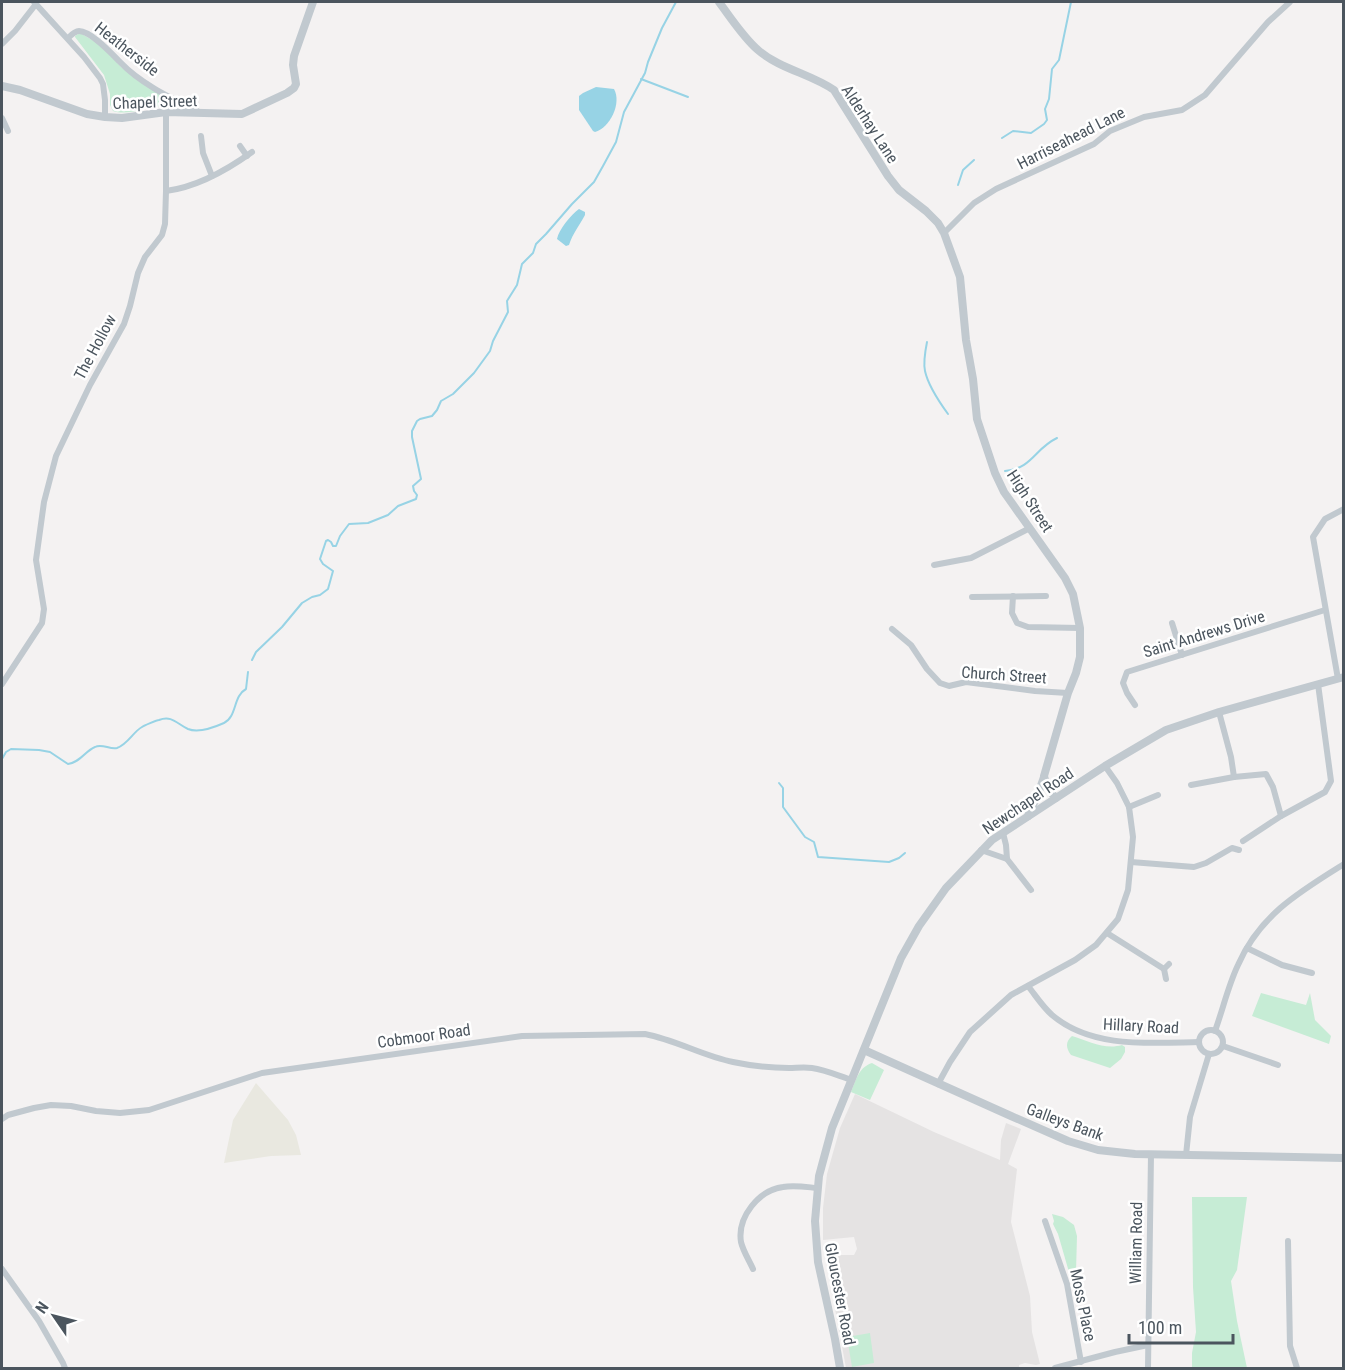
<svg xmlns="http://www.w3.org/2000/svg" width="1345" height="1370" viewBox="0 0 1345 1370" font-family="'Roboto Condensed',sans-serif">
  <rect width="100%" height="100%" fill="#f4f2f2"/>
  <path fill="#e9e8e0" d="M256,1083l32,37 8,15 5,20 -30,1 -47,7 9,-43z"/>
  <path fill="#e5e3e3" d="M855,1094l79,38 66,28 1,-20 5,-17 15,6 -13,35 9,5 -6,53 19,74 2,36 8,32 -4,1 -11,-2 -6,2v3h-173l-13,-70 -1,-32 2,-3 -2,-8h22l3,-6 -3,-12 -31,3v-32l4,-34 13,-46z"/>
  <g fill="#c6ecd5">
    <path d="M80,33l21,12 20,22 67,41 -16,-1 -1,-2 -28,3v1c-9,3 -21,5 -30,2l-3,-6v-11l-6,-19 -29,-38v-1z"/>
    <path d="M1261,993l45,12 4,-12 5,27 16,16 -2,8 -77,-28z"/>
    <path d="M1072,1036c16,5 33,14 50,9l3,2v5l-4,7 -11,9 -39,-13c-5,-7 -6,-13 1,-19z"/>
    <path d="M872,1063l12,7 -14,30 -19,-8c5,-12 8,-25 21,-29z"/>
    <path d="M1192,1197h55l-10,73 -6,11 6,40 10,47h-55v-15l4,-21 -3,-45z"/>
    <path d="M1052,1214l11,3 11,8 3,11 -1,36 -5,7 -13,-45 -5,-10 1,-3z"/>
    <path d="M870,1333l4,30 -22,4 -5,-30z"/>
  </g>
  <g fill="#97d3e5">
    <path d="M596,87l18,2c8,14 -4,39 -19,43l-2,-1 -14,-21v-14l4,-3z"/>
    <path d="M579,209l6,3v3c-6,11 -12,18 -16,30l-3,1 -9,-7c2,-10 14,-24 22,-30z"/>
  </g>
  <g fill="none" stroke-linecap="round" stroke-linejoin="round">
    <g stroke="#97d3e5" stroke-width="2">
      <path d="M641,79l47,18"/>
      <path d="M1002,138l11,-7 18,2 13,-9 3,-4 -2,-11 4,-10 3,-30 7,-9 12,-58"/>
      <path d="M958,185l5,-15 11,-10"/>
      <path d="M927,342c-2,10 -4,20 -2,29 3,14 15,32 23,43"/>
      <path d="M1005,471c28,-3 29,-22 52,-33"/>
      <path d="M252,660l4,-8 26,-25 20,-24 10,-6 8,-2 8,-6 5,-18 -10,-7 -3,-5 6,-18 2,-1 3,2 2,4h3l4,-10 9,-12 19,-1 20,-8 10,-9 18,-7 1,-4 -3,-4 -1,-5 8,-7 -9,-42v-6l5,-10 3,-2 12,-3 5,-6 4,-9 12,-7 21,-21 16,-22 3,-10 15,-29 -1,-11 10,-16 5,-21 11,-11 3,-9 10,-10 26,-30 22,-22 9,-16 13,-24 8,-30 21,-39 3,-11 14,-34 14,-26"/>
      <path d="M2,759l4,-7 5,-3 28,1 11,2 18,12c13,-2 17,-13 27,-17 7,-4 15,3 22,1 11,-4 16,-16 25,-21 1,-1 15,-7 17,-7 13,-5 18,4 29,9 10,4 27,-2 36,-6 13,-6 9,-27 22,-34l2,-17"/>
      <path d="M779,783l4,5v19l22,30 9,5 4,15 71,5 10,-4 6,-5"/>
    </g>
    <g stroke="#c1c9cf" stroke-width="6">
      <path d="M34,2l50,55 16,21 3,6 2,16v17"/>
      <path d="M68,38c3,-3 7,-7 11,-7 12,0 33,23 41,31 21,22 51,36 79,50"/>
      <path d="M2,44l13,-13 21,-27"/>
      <path d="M2,118l6,13"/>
      <path d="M201,136l2,17 9,23"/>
      <path d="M240,146l7,10"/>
      <path d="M166,191c31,-4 61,-21 86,-39"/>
      <path d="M944,233l30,-30 22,-14 98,-45 16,-13 34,-14 38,-7 23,-15 63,-73 22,-20"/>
      <path d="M934,565l37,-7 59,-30"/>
      <path d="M1013,596l-1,17 5,10 11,4 52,1"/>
      <path d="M972,597l74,-1"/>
      <path d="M1172,623l10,32"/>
      <path d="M892,629l19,16 16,24 13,14 9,3 17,-4 69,9 33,2"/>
      <path d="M1338,679l-25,-142 12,-18 19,-10"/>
      <path d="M2,684l40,-61 2,-14 -8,-49 8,-58 12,-46 34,-71 34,-61 6,-18 8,-33 7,-16 17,-22 3,-11 1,-33v-79"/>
      <path d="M1135,705l-8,-12 -4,-10 4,-11 198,-62"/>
      <path d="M1219,712l12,45 3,20 32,-3 7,13 8,29"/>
      <path d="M1191,785l43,-8"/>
      <path d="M1129,807l29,-12"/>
      <path d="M1003,833l3,12 1,14 24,31"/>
      <path d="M1243,841l38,-25 44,-24 6,-11 -13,-97"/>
      <path d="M981,850l26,9"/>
      <path d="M1131,862l63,5 12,-4 26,-15 7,2"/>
      <path d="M1107,933l57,36"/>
      <path d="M1247,948l35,17 30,8"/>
      <path d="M1166,979l-2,-10 5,-5"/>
      <path d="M1028,986c8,10 14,20 24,29 40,34 98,28 147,27"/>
      <circle cx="1211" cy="1042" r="12"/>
      <path d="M1215,1031c8,-22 13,-45 23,-66 22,-50 61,-73 106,-101"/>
      <path d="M1223,1046l55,19"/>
      <path d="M938,1084l12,-22 20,-30 41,-37 64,-35 21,-15 22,-26 10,-29 5,-53 -4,-30 -12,-24 -12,-17"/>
      <path d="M2,1119l6,-4 26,-7 17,-3 20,1 25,5 24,2 29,-3 113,-37 260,-37 123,-2c31,6 58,22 88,28 19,4 37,6 56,6 7,0 15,-1 23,0 14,2 27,8 40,12"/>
      <path d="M1186,1155l4,-38 19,-63"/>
      <path d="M1045,1221l22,63 14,78"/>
      <path d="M1288,1241l2,105 7,22"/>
      <path d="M2,1269l37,52 24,42 2,5"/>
      <path d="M753,1269c-4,-9 -10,-18 -12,-27 -4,-25 18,-52 42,-55 11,-2 23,0 34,1"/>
      <path d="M1055,1368l60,-16 33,-7"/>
      <path d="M1148,1368l3,-214"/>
    </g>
    <g stroke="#c1c9cf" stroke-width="8">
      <path d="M719,2c12,16 24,35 39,48 22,19 53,24 76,40l54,86 11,14 27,21 12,12 6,10 16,44 6,63 7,39 4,40 18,54 9,19 61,86 8,16 7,34v29l-4,16 -8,20 -24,83c2,10 5,15 12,22"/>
      <path d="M2,86l18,4 67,24 18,3 17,1 44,-6 76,2 45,-21 7,-5 2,-4 -3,-19 1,-9 19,-54"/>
      <path d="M1028,816l10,-22 6,-17"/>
      <path d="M864,1050l147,66 57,25 30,9 37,4 209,4"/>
      <path d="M840,1368l-5,-29 -17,-77 -3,-41 4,-45 13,-48 69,-170 18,-32 27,-38 46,-48 113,-74 61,-36 53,-18 125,-35"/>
    </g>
  </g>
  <g text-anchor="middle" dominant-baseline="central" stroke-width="5" stroke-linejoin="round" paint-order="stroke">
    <g font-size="16" fill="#4b555e" stroke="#fff">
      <text transform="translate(127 49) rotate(38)">Heatherside</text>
      <text transform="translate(155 102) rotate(-2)">Chapel Street</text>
      <text transform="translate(870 124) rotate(57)">Alderhay Lane</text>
      <text transform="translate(1071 138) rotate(-27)">Harriseahead Lane</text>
      <text transform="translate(95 347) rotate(-62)">The Hollow</text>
      <text transform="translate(1030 501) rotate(57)">High Street</text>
      <text transform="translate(1204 634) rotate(-17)">Saint Andrews Drive</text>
      <text transform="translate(1004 675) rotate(4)">Church Street</text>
      <text transform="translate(1028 801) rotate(-34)">Newchapel Road</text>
      <text transform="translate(1141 1026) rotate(3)">Hillary Road</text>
      <text transform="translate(424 1036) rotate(-8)">Cobmoor Road</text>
      <text transform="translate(1065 1122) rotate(20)">Galleys Bank</text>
      <text transform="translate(1136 1243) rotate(-89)">William Road</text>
      <text transform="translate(840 1294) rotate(79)">Gloucester Road</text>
      <text transform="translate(1083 1305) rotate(78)">Moss Place</text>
    </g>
  </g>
  <rect width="1345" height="1370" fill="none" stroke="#4b555e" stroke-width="6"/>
  <g transform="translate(54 1316) rotate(305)" stroke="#ffffff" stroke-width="4.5" paint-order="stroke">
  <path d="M0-4.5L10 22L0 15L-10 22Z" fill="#4b555e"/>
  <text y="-9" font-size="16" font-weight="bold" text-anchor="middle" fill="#4b555e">N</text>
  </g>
  <path d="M1129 1334v9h104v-9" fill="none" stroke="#4b555e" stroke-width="3"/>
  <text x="1138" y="1334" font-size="18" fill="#4b555e" stroke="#ffffff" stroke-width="4.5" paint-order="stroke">100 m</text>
</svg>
